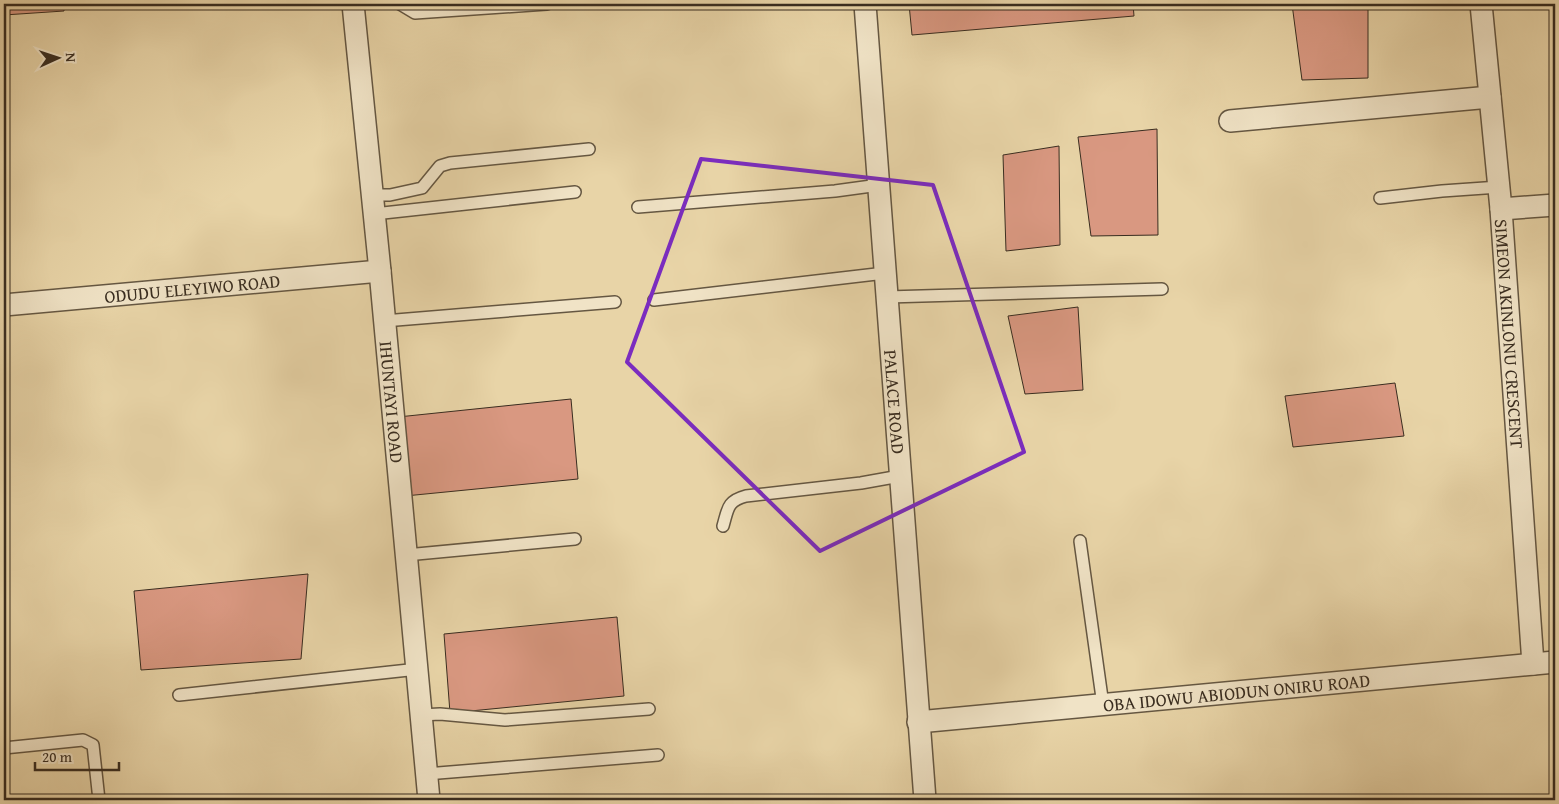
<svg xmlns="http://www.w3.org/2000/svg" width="1559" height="804" viewBox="0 0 1559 804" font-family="'Gentium Book Plus',serif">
  <rect width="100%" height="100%" fill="#e8d4a7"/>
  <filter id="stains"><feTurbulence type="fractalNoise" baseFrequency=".004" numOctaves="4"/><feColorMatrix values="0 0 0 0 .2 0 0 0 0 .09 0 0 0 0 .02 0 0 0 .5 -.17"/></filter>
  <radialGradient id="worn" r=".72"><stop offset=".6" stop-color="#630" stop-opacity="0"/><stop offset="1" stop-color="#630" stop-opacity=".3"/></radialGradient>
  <g fill="#d99881" stroke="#392d20">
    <path d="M4,4h60v7l-60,4z"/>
    <path d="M75,4h43l-43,3z"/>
    <path d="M909,4h224l1,12 -222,19z"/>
    <path d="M1292,4h76v74l-66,2z"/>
    <path d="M1157,129l1,106 -67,1 -13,-99z"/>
    <path d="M1059,146l1,99 -54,6 -3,-96z"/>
    <path d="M1078,307l5,83 -58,4 -17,-78z"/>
    <path d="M1395,383l9,53 -111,11 -8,-51z"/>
    <path d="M571,399l7,80 -173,17 -7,-79z"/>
    <path d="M308,574l-7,85 -160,11 -7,-79z"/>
    <path d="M617,617l7,79 -174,17 -6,-79z"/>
  </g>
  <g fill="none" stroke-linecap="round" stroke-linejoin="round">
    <defs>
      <g id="lane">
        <path d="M400,4l15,9 132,-9"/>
        <path d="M372,195h18l32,-7 18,-22 10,-3 139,-14"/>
        <path d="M1380,198l62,-7 57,-4"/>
        <path d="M638,207l197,-16 44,-6"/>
        <path d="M374,214l201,-22"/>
        <path d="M887,297l275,-8"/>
        <path d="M654,300l231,-27"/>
        <path d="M384,321l231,-19"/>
        <path d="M723,526c5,-17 4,-25 23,-30l115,-13 39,-7"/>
        <path d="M1080,541l23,164"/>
        <path d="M406,555l169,-16"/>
        <path d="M179,695l239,-26"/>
        <path d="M421,715l19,-1 65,6 144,-11"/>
        <path d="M4,748l79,-8 10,5 6,55"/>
        <path d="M426,774l232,-19"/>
      </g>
      <g id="street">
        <path id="s1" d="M353,4l27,267 49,529"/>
        <path id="s2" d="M865,4l60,796"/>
        <path id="s3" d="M1481,4l20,205 32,455"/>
        <path d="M1230,121l260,-24"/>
        <path d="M1501,209l54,-4"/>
        <path id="s4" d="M4,305l376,-34"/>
        <path id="s5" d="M918,722l637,-60"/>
      </g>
    </defs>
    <use href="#lane" stroke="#655742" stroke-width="14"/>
    <use href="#street" stroke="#655742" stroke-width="24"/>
    <use href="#lane" stroke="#f0e3c6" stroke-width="11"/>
    <use href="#street" stroke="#f0e3c6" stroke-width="21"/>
  </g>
  <path fill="none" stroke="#7b2cbf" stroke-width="4" stroke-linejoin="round" d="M701,159l232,26 91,267 -204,99 -193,-189z"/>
  <g text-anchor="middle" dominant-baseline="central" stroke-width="5" stroke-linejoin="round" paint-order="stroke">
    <g font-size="18" fill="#392d20" stroke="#f0e3c6">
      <text stroke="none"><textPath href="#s4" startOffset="189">ODUDU ELEYIWO ROAD</textPath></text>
      <text stroke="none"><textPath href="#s3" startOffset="331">SIMEON AKINLONU CRESCENT</textPath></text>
      <text stroke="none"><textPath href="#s1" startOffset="400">IHUNTAYI ROAD</textPath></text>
      <text stroke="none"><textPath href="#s2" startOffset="399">PALACE ROAD</textPath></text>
      <text stroke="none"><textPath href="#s5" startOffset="320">OBA IDOWU ABIODUN ONIRU ROAD</textPath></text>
    </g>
  </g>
  <rect width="1559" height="804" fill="none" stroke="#e8d4a7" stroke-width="20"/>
  <rect x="5" y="5" width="1549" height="794" fill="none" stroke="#392d20" stroke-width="2.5"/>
  <rect x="10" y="10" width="1539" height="784" fill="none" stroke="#392d20"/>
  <g transform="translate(58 58) rotate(87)" stroke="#f0e3c6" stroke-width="4" paint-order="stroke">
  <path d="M0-4L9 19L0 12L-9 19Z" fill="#392d20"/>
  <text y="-8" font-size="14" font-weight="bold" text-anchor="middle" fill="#392d20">N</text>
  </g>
  <path d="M35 762v8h84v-8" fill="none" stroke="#392d20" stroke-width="2.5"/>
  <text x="42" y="762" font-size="15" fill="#392d20" stroke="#f0e3c6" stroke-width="4" paint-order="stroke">20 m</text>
  <rect width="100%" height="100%" filter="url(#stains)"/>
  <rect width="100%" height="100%" fill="url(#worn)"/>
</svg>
